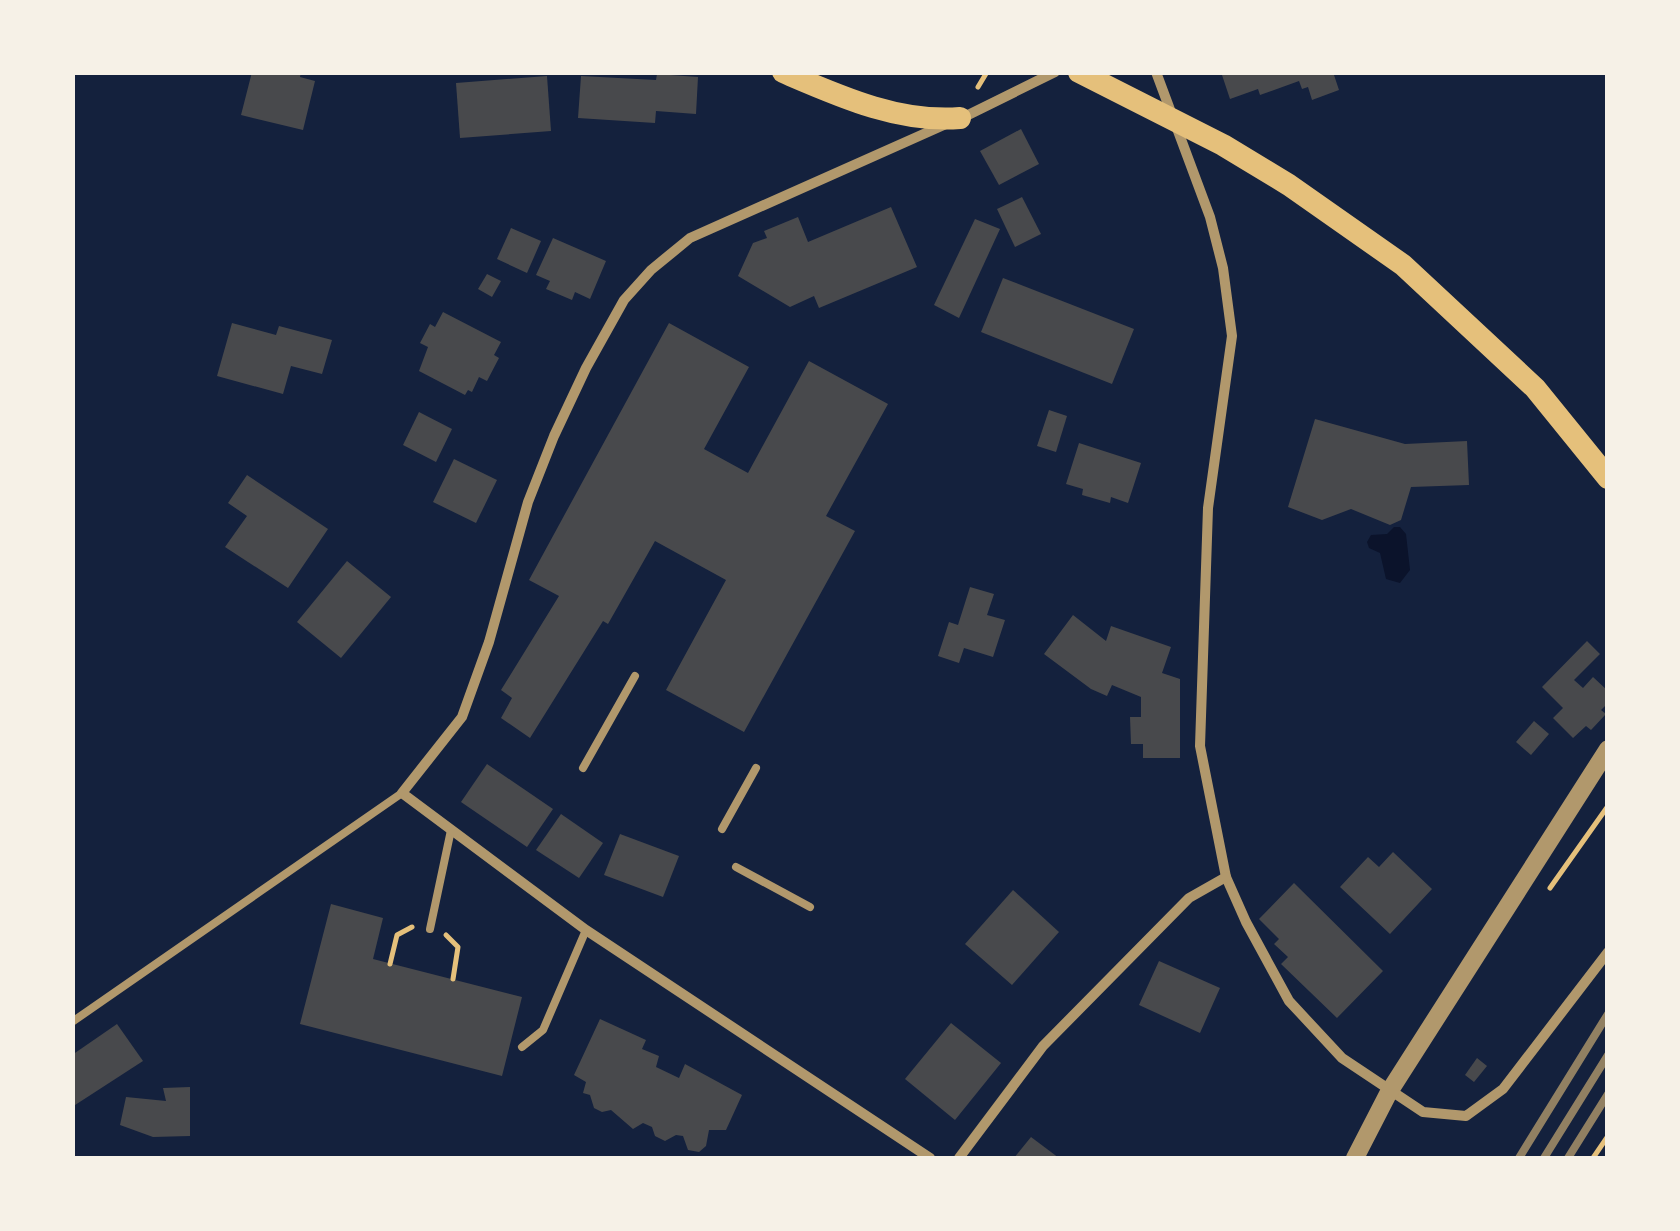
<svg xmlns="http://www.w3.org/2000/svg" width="1680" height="1231" viewBox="0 0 1680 1231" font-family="'Roboto Condensed',sans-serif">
  <rect width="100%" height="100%" fill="#14213d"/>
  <path fill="#0b132b" d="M1394,527h6l6,7 4,36 -10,13 -14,-4 -6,-26 -11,-5 -2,-6 4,-7 16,-1z"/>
  <g fill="#48494c">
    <path d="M252,72h49l-1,5 15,4 -12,49 -62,-15z"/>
    <path d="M1221,72h119l-6,3 5,15 -27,10 -4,-13 -6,2 -3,-8 -39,14 -2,-6 -28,10z"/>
    <path d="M657,74l41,3 -2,37 -40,-3 -1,12 -77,-5 3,-42 75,4z"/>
    <path d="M547,76l4,55 -91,7 -4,-55z"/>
    <path d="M1021,129l18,35 -40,21 -19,-34z"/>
    <path d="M1022,197l19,37 -26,13 -18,-38z"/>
    <path d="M891,207l26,60 -98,41 -5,-12 -24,11 -52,-31 15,-33 14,-5 -3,-7 34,-14 10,25z"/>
    <path d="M975,219l25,10 -41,89 -25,-13z"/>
    <path d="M511,228l30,13 -14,32 -30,-14z"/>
    <path d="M553,238l53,23 -16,38 -15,-7 -3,8 -26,-11 4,-8 -14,-6z"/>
    <path d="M487,274l14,7 -9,16 -14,-8z"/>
    <path d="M1003,278l131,51 -22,55 -131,-52z"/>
    <path d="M443,312l58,30 -7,13 5,3 -12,23 -8,-4 -7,15 -4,-2 -3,5 -46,-24 9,-24 -8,-4 10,-19 5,3z"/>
    <path d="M232,323l44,12 3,-9 53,14 -10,34 -31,-8 -8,28 -66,-18z"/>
    <path d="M669,323l80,44 -45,82 44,24 61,-112 79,43 -62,112 29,15 -111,201 -78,-42 60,-110 -71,-39 -47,83 -5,-3 -73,117 -29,-20 11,-20 -11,-8 58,-94 -30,-16z"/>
    <path d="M1049,410l18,6 -11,36 -19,-6z"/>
    <path d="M419,412l33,17 -16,33 -33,-17z"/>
    <path d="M1315,419l90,25 62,-3 2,44 -58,2 -10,33 -11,5 -39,-16 -29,11 -34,-13z"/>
    <path d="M1079,443l62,20 -13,40 -17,-6 -1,6 -28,-8 1,-6 -17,-5z"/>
    <path d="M454,459l43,21 -21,43 -43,-21z"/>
    <path d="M247,475l81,54 -40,59 -63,-41 22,-31 -19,-13z"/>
    <path d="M347,561l44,36 -50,61 -44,-36z"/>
    <path d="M970,587l24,7 -7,21 18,5 -12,37 -29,-9 -5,15 -21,-7 11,-34 9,3z"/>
    <path d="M1073,615l33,26 5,-15 60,21 -9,26 18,6v79h-37v-14h-12l-1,-27h11v-20l-29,-12 -5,11 -16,-7 -47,-35z"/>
    <path d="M1587,641l13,13 -26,26 9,8 10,-11 15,14v12l-7,7 5,4 -15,16 -5,-4 -13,12 -20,-20 10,-10 -21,-21z"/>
    <path d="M1534,721l15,13 -18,21 -15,-13z"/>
    <path d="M487,764l66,45 -26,38 -66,-45z"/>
    <path d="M561,814l42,29 -24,35 -43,-28z"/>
    <path d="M620,834l59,22 -16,41 -59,-22z"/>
    <path d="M1393,852l39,37 -42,45 -50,-47 28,-30 11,10z"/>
    <path d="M1294,883l89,88 -46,47 -56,-54 7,-7 -14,-13 5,-5 -20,-20z"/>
    <path d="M1013,890l46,42 -47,53 -47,-41z"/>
    <path d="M331,904l52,14 -10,41 149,38 -20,79 -202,-52z"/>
    <path d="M1159,961l61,27 -20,45 -61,-28z"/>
    <path d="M600,1019l46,21 -4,9 17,7 -3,11 23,11 6,-14 57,31 -16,35h-17l-3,16 -7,6 -11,-2 -5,-14 -7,-1 -11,6 -10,-5 -3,-9 -9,-4 -10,6 -22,-19 -9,2 -8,-4 -4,-13 -7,-2 3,-11 -12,-7z"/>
    <path d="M951,1023l50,40 -46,57 -50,-41z"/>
    <path d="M117,1024l26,37 -71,46v-52z"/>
    <path d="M1477,1058l10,8 -13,16 -9,-7z"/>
    <path d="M190,1087v49l-37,1 -33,-12 6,-28 40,4 -3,-13z"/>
    <path d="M1031,1137l28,21h-45z"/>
  </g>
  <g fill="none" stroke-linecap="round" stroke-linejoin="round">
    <g stroke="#e5c07b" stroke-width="5">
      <path d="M978,87l9,-15"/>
      <path d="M1550,888l58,-82"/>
      <path d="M446,935l12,12 -5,32"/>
      <path d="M390,964l7,-29 15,-8"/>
      <path d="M1593,1158l15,-22"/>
    </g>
    <g stroke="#b1986c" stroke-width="8">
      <path d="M583,768l52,-92"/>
      <path d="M722,829l34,-61"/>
      <path d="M736,867l74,40"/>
      <path d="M430,929l21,-99"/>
      <path d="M72,1022l330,-229"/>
      <path d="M522,1047l21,-17 43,-100"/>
    </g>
    <g stroke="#b1986c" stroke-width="10">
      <path d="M1156,72l54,145 13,51 9,68 -24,172 -8,238 26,131 20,45 43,79 53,57 81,54 43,4 37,-27 105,-137"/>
      <path d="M962,118l93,-46"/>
      <path d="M930,1158l-344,-228 -184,-137 60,-76 27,-75 39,-140 26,-66 32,-68 38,-68 27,-30 39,-32 256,-114"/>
      <path d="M959,1158l84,-112 146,-148 37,-21"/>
    </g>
    <path stroke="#b1986c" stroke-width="18" d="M1355,1158l34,-66 219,-343"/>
    <g stroke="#e5c07b" stroke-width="22">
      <path d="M783,72c56,24 115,51 177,46"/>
      <path d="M1079,72l144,73 66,40 114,80 132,123 73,90"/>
    </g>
    <g stroke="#918062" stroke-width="8">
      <path d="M1519,1158l89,-144"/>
      <path d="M1544,1158l64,-103"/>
      <path d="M1568,1158l40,-64"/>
    </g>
  </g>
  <rect width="1680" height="1231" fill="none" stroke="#f6f1e7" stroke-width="150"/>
</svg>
